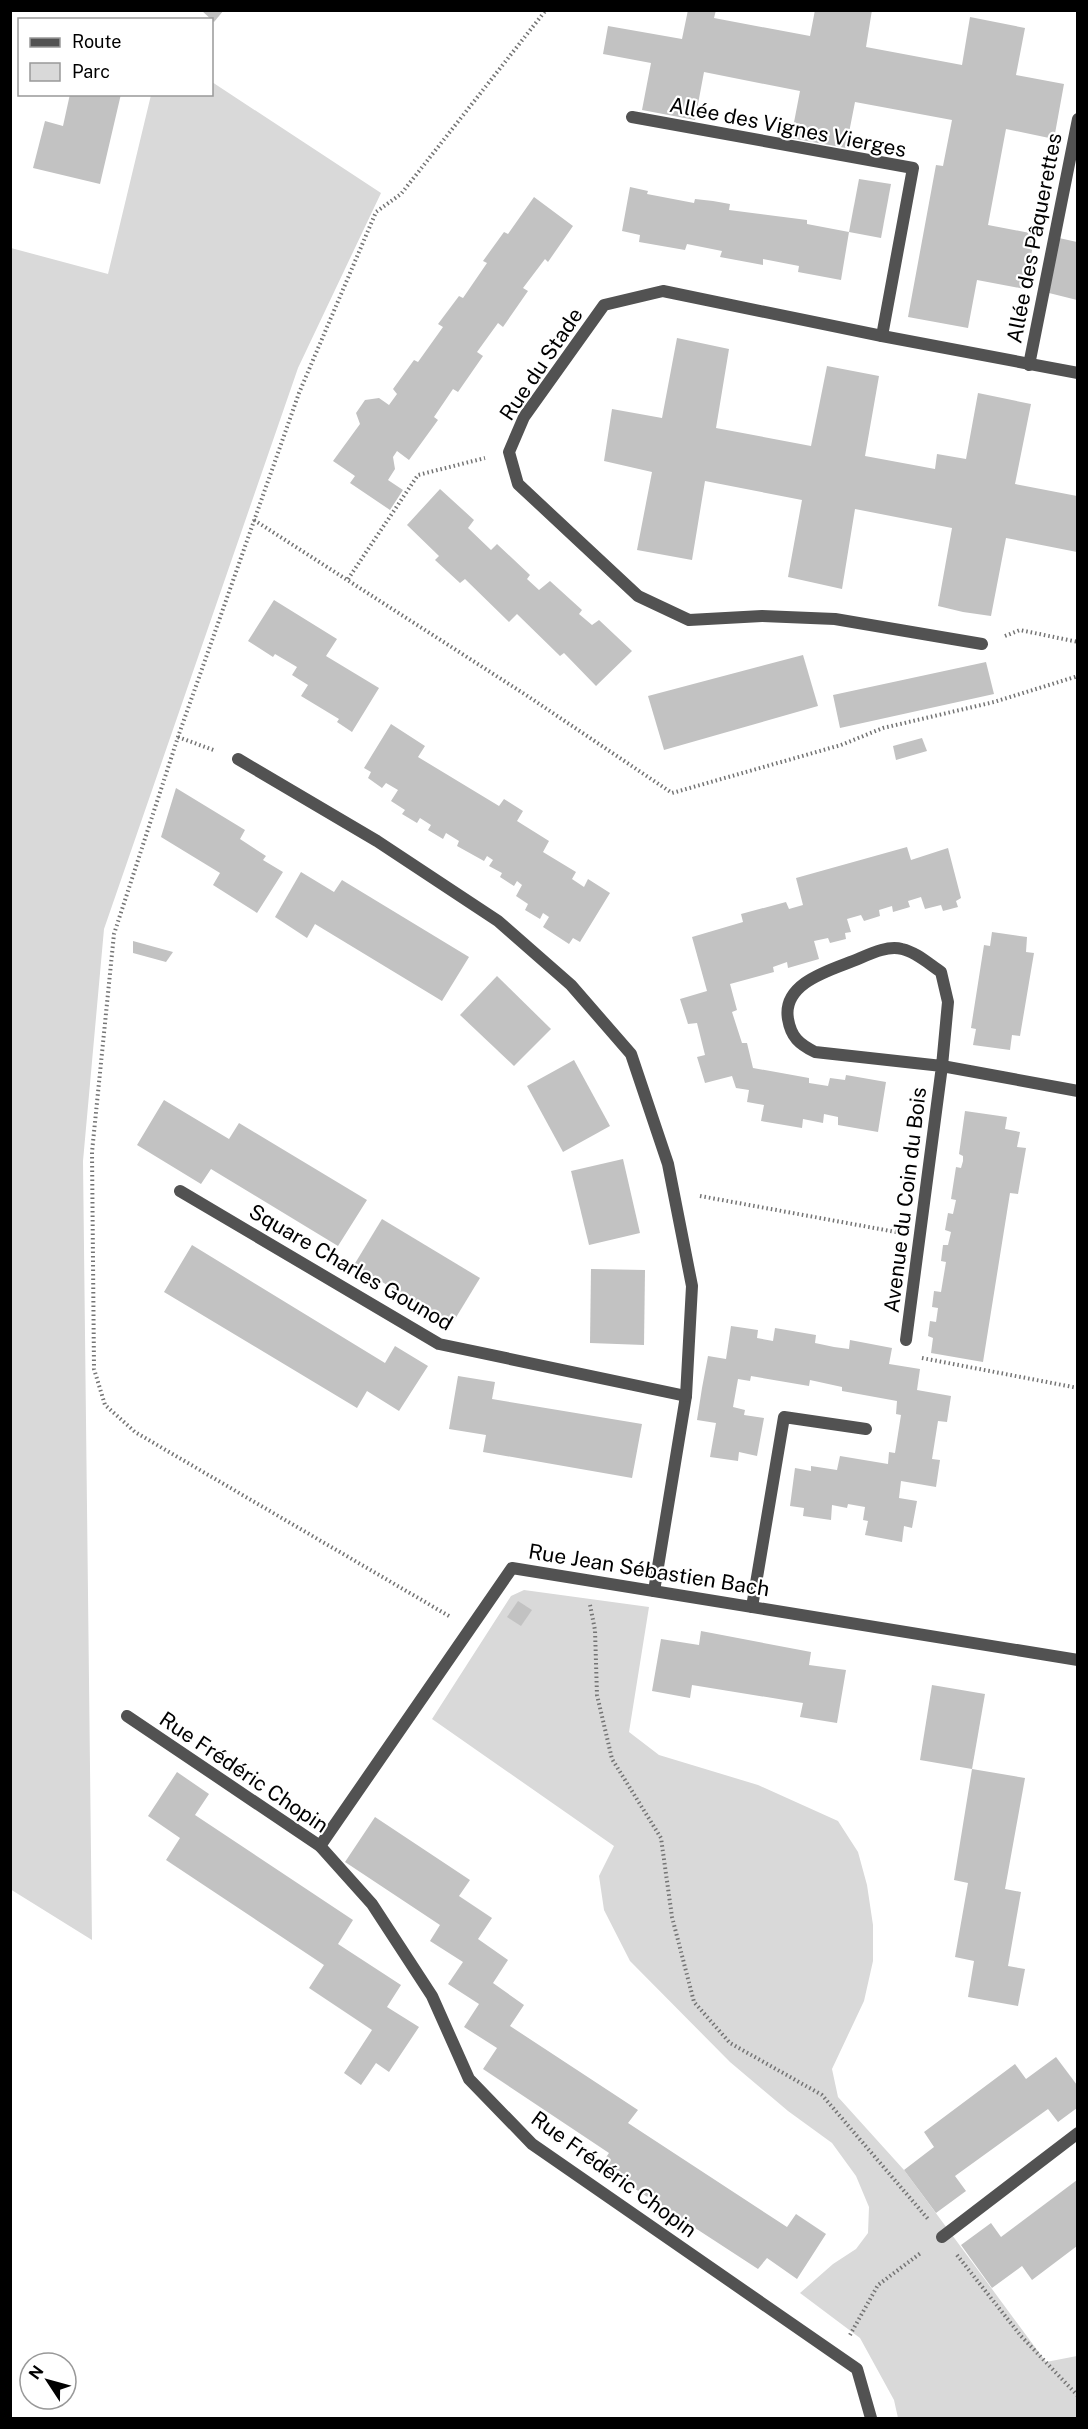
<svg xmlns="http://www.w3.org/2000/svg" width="1088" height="2429" viewBox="0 0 1088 2429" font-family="'Public Sans',sans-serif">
  <rect width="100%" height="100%" fill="#fff"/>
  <g fill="#d9d9d9">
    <path d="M212,82l169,111 -83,175 -194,561 -21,232 9,779 -82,-51 1,-1641 97,26 43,-179 61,-1z"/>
    <path d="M524,1590l125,17 -20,125 30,23 99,30 80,36 20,31 9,33 6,40v36l-9,40 -32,68 6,28 66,73 142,192 31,-6v62h-179l-4,-18 -34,-62 -60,-45 33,-29 23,-15 12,-16 1,-26 -13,-31 -24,-33 -44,-32 -58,-49 -100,-101 -26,-51 -5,-34 15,-30 -182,-127 79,-123z"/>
  </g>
  <g fill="#c2c2c2">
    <path d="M201,10h23l-10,12z"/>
    <path d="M688,10h28l-2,8 96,18 5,-26h57l-6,37 96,18 8,-48 55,11 -9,47 48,9 -10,55 -48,-10 -18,96 47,9 -10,55 -48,-9 -9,48 -60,-11 28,-152 7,1 9,-46 -97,-18 -9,46 -28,-5 -27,-5 9,-47 -96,-19 -9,48 -53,-10 9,-47 -48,-9 5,-28 74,13z"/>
    <path d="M70,94h51l-21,90 -67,-16 12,-47 18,5z"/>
    <path d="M859,179l32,5 -10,54 -32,-6z"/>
    <path d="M630,187l18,4 -1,3 47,9 1,-4 18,2 17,3 -1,6 78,10v4l42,8 -8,48 -43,-8 1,-6 -36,-7v6l-43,-8 2,-6 -35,-7 -2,6 -46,-8 1,-7 -18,-4z"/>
    <path d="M534,197l39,29 -25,36 -3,-3 -22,29 5,3 -25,36 -5,-4 -21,29 6,4 -25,36 -5,-3 -19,28 4,3 -29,40 -12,-9 -4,6 2,12 -7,11 15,10 -13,20 -40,-27 5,-7 -22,-15 27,-37 -4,-11 9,-13 14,-2 10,7 8,-11 -4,-5 21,-29 4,2 25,-35 -5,-3 21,-28 4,2 24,-35 -4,-2 21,-29 4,2z"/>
    <path d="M1059,238l18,4v58l-28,-7z"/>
    <path d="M677,338l52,11 -13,79 95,18 16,-80 52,10 -14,80 70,13 2,-15 29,5 12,-66 53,11 -16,80 62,12v56l-71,-14 -15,78 -28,-4 -25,-6 14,-78 -97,-19 -13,80 -54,-12 14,-77 -97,-19 -13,79 -55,-10 15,-78 -48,-11 8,-52 50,9z"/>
    <path d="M440,489l34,31 -6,8 23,22 6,-6 33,31 -3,4 12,11 11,-9 32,29 -3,4 13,11 7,-5 33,31 -36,35 -32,-33 -4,3 -43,-42 -8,8 -44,-43 -5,4 -25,-23 4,-4 -32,-31z"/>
    <path d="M274,600l63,39 -11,17 53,32 -27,44 -15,-10 2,-3 -38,-23 7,-11 -16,-10 5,-8 -22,-13 -2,3 -25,-16z"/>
    <path d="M803,655l15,51 -154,44 -16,-54z"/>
    <path d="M986,662l8,32 -154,34 -7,-33z"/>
    <path d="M391,724l34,22 -7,11 81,49 5,-7 19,12 -6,10 32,20 -6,11 33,20 -4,7 12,8 4,-8 22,14 -30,49 -7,-4 -4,6 -26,-17 6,-10 -6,-4 -3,6 -15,-9 3,-6 -12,-8 6,-11 -5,-4 -3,5 -14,-9 2,-4 -13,-7 4,-6 -6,-4 -3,5 -27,-15 2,-5 -13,-8 -3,6 -15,-9 3,-5 -11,-7 -3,5 -15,-9 3,-4 -14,-9 7,-11 -12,-7 -4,5 -14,-10 3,-6 -7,-4z"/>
    <path d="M922,738l5,13 -31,9 -3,-14z"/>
    <path d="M176,788l69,42 -5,9 26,17 -3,4 20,12 -26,41 -44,-28 7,-12 -59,-36z"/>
    <path d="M907,847l4,13 37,-12 13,50 -5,3 2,6 -15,4 -2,-6 -16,4 -4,-12 -13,4 2,6 -17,5 -1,-6 -13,4 1,6 -16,5 -3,-6 -14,4 4,13 -6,1 1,6 -16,4 -2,-5 -14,3 5,18 -31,9 -1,-6 -14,5 1,5 -44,12 7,26 -5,2 10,31h5l6,25 56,10v5l19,3 2,-8 15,2 1,-5 40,7 -8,50 -40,-7v-8l-14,-3 -1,9 -20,-4 -1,9 -41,-7 3,-16 -17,-3 2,-12 -13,-2 -4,-12 -27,7 -8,-26 8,-2 -8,-32 -9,1 -8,-25 27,-8 -15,-54 51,-15 -2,-8 45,-12 3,7 14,-4 -7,-27z"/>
    <path d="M301,872l33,20 8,-12 127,77 -27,44 -127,-77 -8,14 -32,-21z"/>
    <path d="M992,932l35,5 -1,15 8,1 -14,83 -8,-1 -2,15 -37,-5 3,-16 -5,-1 13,-83 6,1z"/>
    <path d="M133,941l40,11 -7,10 -33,-9z"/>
    <path d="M497,976l54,53 -37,37 -54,-51z"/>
    <path d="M574,1060l36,66 -47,26 -36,-66z"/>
    <path d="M164,1100l65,39 10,-16 128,77 -29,46 -127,-77 -10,15 -64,-39z"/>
    <path d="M965,1111l42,6 -2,12 15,3 -3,15 9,1 -8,46 -8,-1 -27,169 -52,-9 2,-15 -5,-2 2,-15 6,1 2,-14 -6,-1 2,-16 7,1 5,-30 -5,-1 2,-16h5l3,-13 -6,-2 3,-17 5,1 3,-14 -5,-1 5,-32 5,1 2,-7v-5l-4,-2z"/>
    <path d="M623,1159l17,74 -51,12 -18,-74z"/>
    <path d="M382,1219l98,59 -28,46 -98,-59z"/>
    <path d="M192,1245l193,118 10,-17 33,20 -29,45 -32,-20 -10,17 -193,-116z"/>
    <path d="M591,1269l54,1 -1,75 -54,-2z"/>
    <path d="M731,1326l27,4 -1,8 16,3 2,-13 41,7 -1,8 19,4 15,2 1,-9 42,8 -3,16 31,5 -3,21 34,6 -4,26 -9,-1 -6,38 8,1 -4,27 -35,-6 -2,17 18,3 -5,27 -8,-2 -2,16 -37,-7 3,-14 -5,-1 2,-13 -17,-3 -1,4 -15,-3 -1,15 -28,-4 1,-8 -14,-2 5,-38 16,3v-5l26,4 3,-14 48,8 1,-12 6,1 6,-38 -5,-1 1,-13 -55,-10v-4l-32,-7 -1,6 -58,-10 -1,5 -12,-2 -5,28 12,3 -1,5 20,3 -7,38 -18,-4 -1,9 -28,-4 6,-34 -19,-3 5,-32 6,-32 18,3z"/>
    <path d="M458,1376l37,6 -3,17 150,25 -10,54 -149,-26 3,-17 -37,-6z"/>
    <path d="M518,1601l14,9 -11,16 -14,-9z"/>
    <path d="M701,1631l110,21 -2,13 37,5 -9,53 -37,-6 3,-14 -111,-18 -2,13 -38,-7 9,-52 38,6z"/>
    <path d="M932,1685l53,9 -13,75 -52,-9z"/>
    <path d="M972,1769l53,9 -20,111 16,3 -13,74 17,3 -7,37 -50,-9 6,-36 -19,-4 13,-74 -14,-3z"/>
    <path d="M177,1772l32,22 -14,21 158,105 -15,24 63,41 -14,22 32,20 -30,45 -13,-9 -15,22 -17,-12 28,-43 -63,-42 15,-23 -158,-105 14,-22 -32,-22z"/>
    <path d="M375,1817l95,63 -11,16 33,22 -14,21 30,21 -15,23 31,22 -14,21 128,84 -10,13 159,104 9,-13 30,20 -29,45 -30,-21 -9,11 -158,-103 9,-13 -126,-84 14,-21 -33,-21 15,-23 -31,-20 15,-22 -33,-21 10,-16 -95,-63z"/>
    <path d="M1056,2057l21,28v23l-19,14 -10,-13 -93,67 11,15 -30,22 -32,-43 30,-23 -10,-15 91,-68 11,15z"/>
    <path d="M1077,2180v66l-45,34 -10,-14 -30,22 -31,-43 30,-22 10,14z"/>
  </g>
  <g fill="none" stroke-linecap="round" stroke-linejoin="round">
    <g stroke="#747474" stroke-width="4" stroke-dasharray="1.5 3" stroke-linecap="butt">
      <path d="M254,520l272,175 146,98 169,-48 42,-17 111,-26 84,-26"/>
      <path d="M348,579l70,-104 67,-17"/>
      <path d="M1005,636l15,-6 58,12"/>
      <path d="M178,737l38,14"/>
      <path d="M700,1196l196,36"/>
      <path d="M922,1358l156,30"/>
      <path d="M590,1605l5,25 2,65 15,64 49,79 11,79 22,85 36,41 92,52 106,124"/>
      <path d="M449,1616l-314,-184 -30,-27 -11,-36 -2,-217 22,-218 64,-197 121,-344 77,-181 25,-18 145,-184"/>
      <path d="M957,2255l64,81 57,60"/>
      <path d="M850,2335l28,-50 44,-33"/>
    </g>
    <path stroke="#525252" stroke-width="12" d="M752,1607l32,-190 82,12"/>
    <g stroke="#525252" stroke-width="12">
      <path d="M632,117l281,51 -31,168"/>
      <path d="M1029,365l49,-246"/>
      <path d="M982,644l-147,-25 -73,-3 -73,4 -51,-24 -120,-112 -9,-32 15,-35 80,-112 59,-14 219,45 196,37"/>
      <path d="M238,759l139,82 121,80 73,64 60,69 37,110 24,122 -6,110 -32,195"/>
      <path d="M180,1191l259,153 247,52"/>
      <path d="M906,1340l36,-274 6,-64 -7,-30c-12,-8 -25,-20 -39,-23 -16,-4 -34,6 -49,12 -26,10 -71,23 -65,58 3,18 11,25 27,33l127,14 136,25"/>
      <path d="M127,1716l193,130 52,58 60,92 37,83 63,65 325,225 14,49"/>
      <path d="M320,1846l192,-278 566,92"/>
      <path d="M942,2237l136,-104"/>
    </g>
  </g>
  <g text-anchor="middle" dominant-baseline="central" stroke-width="4.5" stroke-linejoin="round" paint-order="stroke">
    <g font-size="21" fill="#000" stroke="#fff">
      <text transform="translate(788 127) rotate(11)">Allée des Vignes Vierges</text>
      <text transform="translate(1034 238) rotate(-79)">Allée des Pâquerettes</text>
      <text transform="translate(541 364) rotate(-56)">Rue du Stade</text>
      <text transform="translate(905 1200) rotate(-83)">Avenue du Coin du Bois</text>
      <text transform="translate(351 1267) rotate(30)">Square Charles Gounod</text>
      <text transform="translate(649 1570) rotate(9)">Rue Jean Sébastien Bach</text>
      <text transform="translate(244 1772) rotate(34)">Rue Frédéric Chopin</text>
      <text transform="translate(614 2174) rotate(36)">Rue Frédéric Chopin</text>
    </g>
  </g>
  <rect width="1088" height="2429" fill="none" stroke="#000000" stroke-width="24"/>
  <rect x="18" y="18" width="195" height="78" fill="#ffffff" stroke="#999999" stroke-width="1.5"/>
  <rect x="30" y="38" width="30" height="9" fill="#525252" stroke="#999999" stroke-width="1.5"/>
  <text x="72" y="48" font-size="18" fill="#000000">Route</text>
  <rect x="30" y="63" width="30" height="18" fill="#d9d9d9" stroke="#999999" stroke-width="1.5"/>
  <text x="72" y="78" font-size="18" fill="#000000">Parc</text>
  <g transform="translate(48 2381) rotate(306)"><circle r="28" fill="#ffffff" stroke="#999999" stroke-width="1.5"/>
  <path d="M0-4.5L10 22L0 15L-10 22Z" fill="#000000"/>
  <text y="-9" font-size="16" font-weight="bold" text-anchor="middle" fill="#000000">N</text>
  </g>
</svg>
